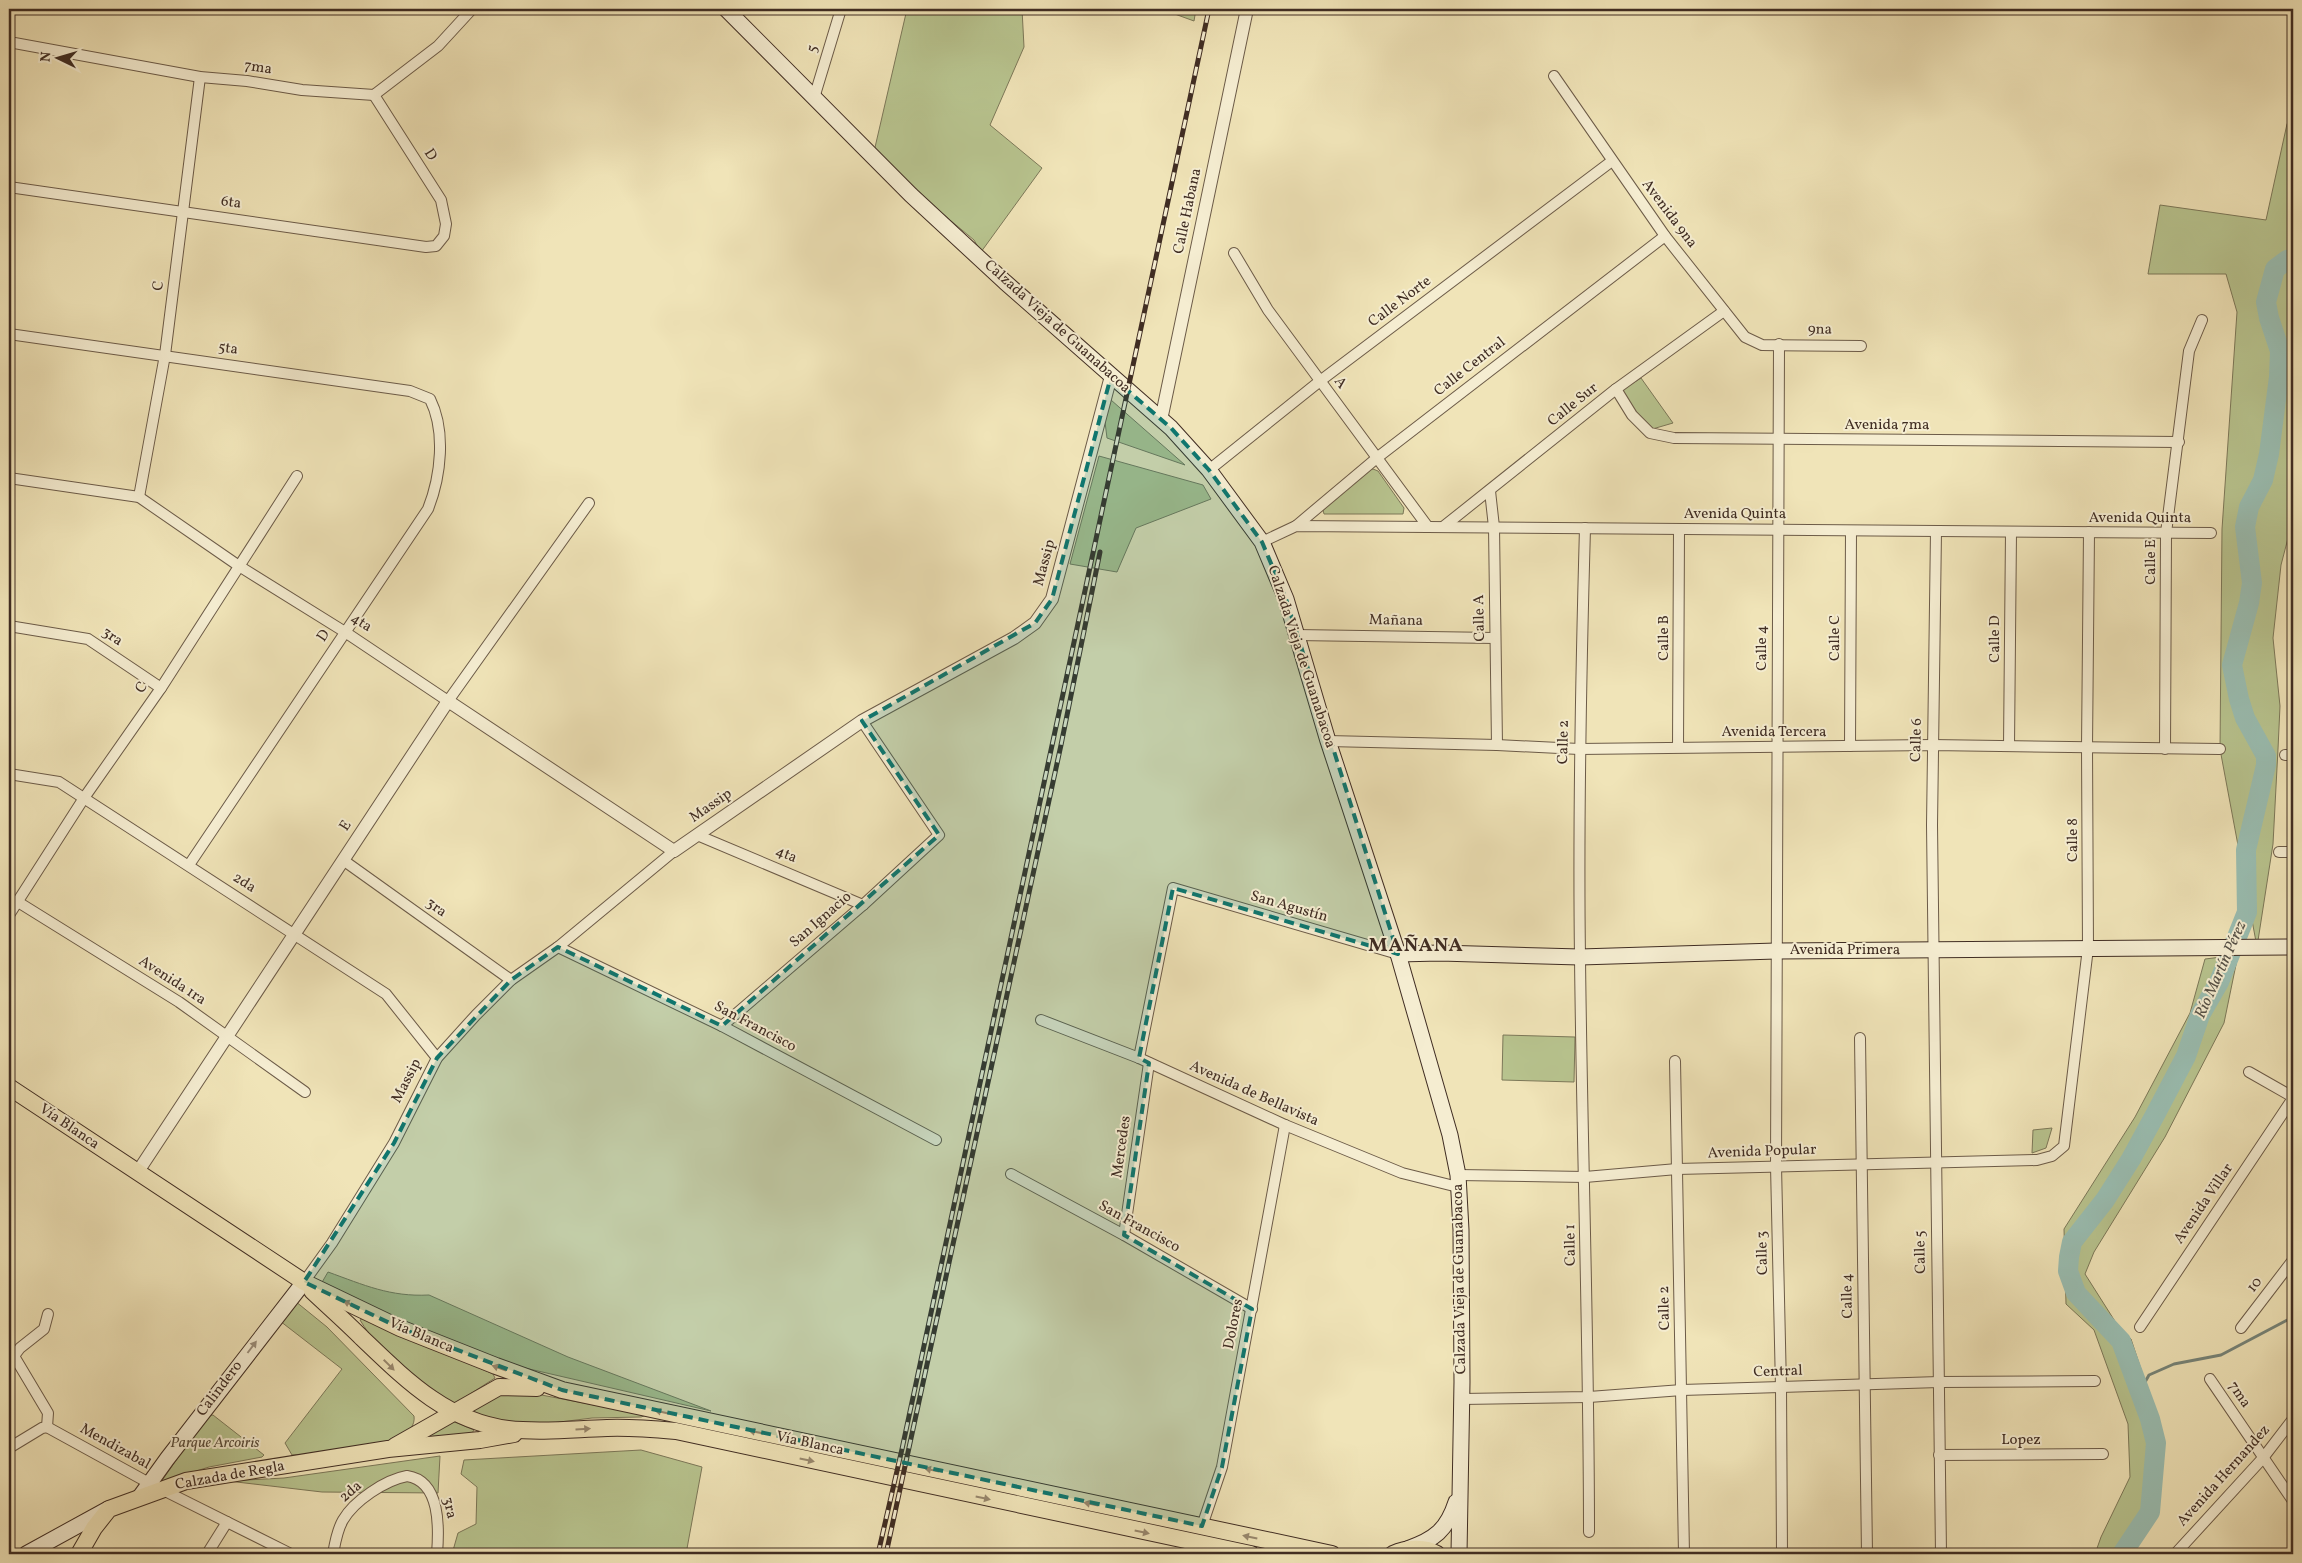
<svg xmlns="http://www.w3.org/2000/svg" width="2302" height="1563" viewBox="0 0 2302 1563" font-family="Vollkorn,serif">
  <rect width="100%" height="100%" fill="#f0e4b8"/>
  <filter id="stains"><feTurbulence type="fractalNoise" baseFrequency=".004" numOctaves="4"/><feColorMatrix values="0 0 0 0 .2 0 0 0 0 .09 0 0 0 0 .02 0 0 0 .5 -.17"/></filter>
  <radialGradient id="worn" r=".72"><stop offset=".6" stop-color="#630" stop-opacity="0"/><stop offset="1" stop-color="#630" stop-opacity=".3"/></radialGradient>
  <g fill="#b8c48f" stroke="#7c7859">
    <path d="M907,9h115l2,38 -34,78 52,43 -61,84 -7,-12 -101,-84z"/>
    <path d="M1161,9h35l-2,12z"/>
    <path d="M2293,114v405l-12,46 -8,73 7,68 -2,43 -5,95 -16,103 -37,-198 2,-220 15,-217 -11,-38h-78l12,-69 106,15 21,-96z"/>
    <path d="M1641,378l32,45 -24,7 -29,-39z"/>
    <path d="M1111,400l74,65 -78,-27 -2,-16z"/>
    <path d="M1099,456l104,29 8,14 -75,29 -19,44 -47,-8z"/>
    <path d="M1373,469l5,2 26,37 -1,6h-79l-1,-4 45,-40z"/>
    <path d="M2238,955l-14,68 -59,114 -71,115 -9,22 33,52 13,13 25,76 -8,115 -16,24h-37l6,-17 29,-60 -2,-53 -34,-94 -28,-26 -2,-75 71,-112 55,-104 15,-54z"/>
    <path d="M1503,1035l72,2 -1,45 -72,-2z"/>
    <path d="M2052,1128l-6,20 -14,5 1,-23z"/>
    <path d="M328,1272c36,13 62,25 101,23l139,62 143,54 -199,-46 -72,-27 -119,-54z"/>
    <path d="M295,1301l32,26 87,89c5,35 -99,38 -122,39l-7,-12 57,-74 -62,-48z"/>
    <path d="M365,1317l128,57 2,4 -39,25h-4c-34,-20 -71,-48 -92,-83z"/>
    <path d="M515,1390l132,25 -6,2 -49,1 -40,5 -32,1 -29,-4 -22,-10 22,-14z"/>
    <path d="M213,1415l51,40 -2,2 -53,10 -48,15 46,-66z"/>
    <path d="M450,1420l24,10 -2,3 -52,7z"/>
    <path d="M641,1450l61,17 -16,87h-234l6,-21 18,-9 1,-37 -16,-13 3,-14z"/>
    <path d="M440,1456l-2,37 -116,-1 -94,-11 56,-3z"/>
  </g>
  <g fill="none" stroke-linecap="round" stroke-linejoin="round">
    <path stroke="#768479" stroke-width="3" d="M2140,1391l9,-16 25,-11 47,-9 72,-38"/>
    <path stroke="#9abeb2" stroke-width="20" d="M2122,1554l28,-42 6,-69 -6,-24 -29,-78 -45,-48 -8,-22 1,-14 3,-15 33,-42 26,-41 24,-44 31,-59 14,-41 19,-33 28,-70 -1,-62 20,-85v-9l-21,-38 -6,-19 -7,-34 17,-62 3,-20 -7,-56 4,-20 14,-27 6,-26 10,-77 1,-26 -11,-33 -3,-16 9,-33 12,-9 6,-2"/>
    <defs>
      <g id="minor">
        <path d="M9,42l191,35 47,4 55,9 72,5 64,-49 34,-37"/>
        <path d="M1554,76l111,160 80,101 17,8 99,1"/>
        <path d="M814,98l27,-89"/>
        <path d="M9,187l417,60 10,-1 8,-10 2,-12 -5,-24 -67,-105"/>
        <path d="M1234,253l34,57 160,217"/>
        <path d="M9,334l401,57 20,8c16,32 11,77 -2,110l-239,356"/>
        <path d="M1779,344l-3,822 5,221 1,167"/>
        <path d="M1616,389l16,26 18,18 24,5 505,4"/>
        <path d="M1209,470l111,-89 292,-220"/>
        <path d="M9,478l130,19 100,69 106,66 103,69 141,-198"/>
        <path d="M1490,491l4,36 3,218"/>
        <path d="M139,497l26,-142 35,-278"/>
        <path d="M1296,526l82,-69 287,-221"/>
        <path d="M1443,527l173,-138 108,-78"/>
        <path d="M1585,528c-4,143 -7,286 -5,429 2,192 9,383 9,575"/>
        <path d="M1936,531l-4,294 9,729"/>
        <path d="M1262,542l34,-16 915,7"/>
        <path d="M9,626l79,13 73,49"/>
        <path d="M1296,635l199,3"/>
        <path d="M1328,741l169,4 82,4 353,-4 288,4"/>
        <path d="M1850,746l1,-215"/>
        <path d="M2009,746l2,-214"/>
        <path d="M1678,747l1,-218"/>
        <path d="M2165,749l1,-216 23,-182 13,-31"/>
        <path d="M2285,755h8"/>
        <path d="M9,774l50,8 327,212 51,64"/>
        <path d="M697,835l166,70"/>
        <path d="M2279,852h14"/>
        <path d="M343,860l168,120"/>
        <path d="M18,902l161,100 126,90"/>
        <path d="M9,915l75,-117 77,-110 136,-212"/>
        <path d="M558,947l164,79 214,114"/>
        <path d="M1041,1020l98,38 146,67 117,48 56,14"/>
        <path d="M722,1026l141,-121 76,-70 -77,-114"/>
        <path d="M1860,1038l7,516"/>
        <path d="M1139,1058l34,-170 225,66"/>
        <path d="M1675,1061l9,493"/>
        <path d="M2249,1072l44,25"/>
        <path d="M1011,1174l113,61 128,74"/>
        <path d="M1458,1175l127,2 92,-8 360,-9 15,-4 12,-10 24,-198 -1,-201 2,-215"/>
        <path d="M1124,1235l25,-172"/>
        <path d="M304,1282l28,-39 62,-100 43,-85 39,-43 35,-35 47,-33 116,-96"/>
        <path d="M2140,1327l153,-229"/>
        <path d="M2241,1328l52,-68"/>
        <path d="M2210,1379l83,122"/>
        <path d="M1462,1399l127,-2 93,-7 99,-3 158,-5 156,-1"/>
        <path d="M47,1427l102,56 142,71"/>
        <path d="M47,1427l1,-14 -34,-57 6,-8 24,-19 4,-15"/>
        <path d="M9,1448l33,-20 5,-1"/>
        <path d="M1939,1455l164,-1"/>
        <path d="M1202,1526l20,-59 63,-342"/>
        <path d="M9,1549l2,5"/>
        <path d="M207,1554l20,-32"/>
        <path d="M333,1554c2,-11 4,-24 10,-34 11,-19 42,-40 64,-44 34,5 32,53 30,78"/>
        <path d="M1941,1554h130"/>
        <path d="M2177,1554l-1,-1 87,-95 30,-39"/>
      </g>
      <g id="tertiary">
        <path d="M1161,420l86,-411"/>
        <path d="M137,1173l311,-472 226,150 188,-130 152,-83 21,-15 17,-24 59,-223"/>
      </g>
      <g id="secondary">
        <path d="M726,9l185,186 94,87 166,146 38,42 53,72 24,57 42,142 70,213 52,181 8,40 3,55 1,152 -3,172"/>
        <path d="M1398,954l42,-1 140,4 196,-6 517,-4"/>
        <path d="M139,1498l28,-39 137,-177"/>
        <path d="M1407,1549c27,-9 40,-19 49,-47"/>
        <path d="M26,1554l82,-45"/>
      </g>
      <g id="primary">
        <path d="M9,1087l295,195 96,46 96,38 66,24 770,164"/>
        <path d="M312,1291c17,16 34,31 50,47 43,41 84,83 146,91 33,4 66,0 99,-1 23,-1 46,1 69,3l575,123"/>
        <path d="M395,1446l104,-59 38,1"/>
        <path d="M79,1554l15,-26 15,-19 77,-28 202,-32 92,-9 34,-6"/>
        <path d="M1393,1554c13,-6 31,-8 44,0"/>
      </g>
    </defs>
    <use href="#minor" stroke="#6c5b48" stroke-width="12"/>
    <use href="#tertiary" stroke="#6c5b48" stroke-width="14"/>
    <use href="#secondary" stroke="#402d23" stroke-width="17"/>
    <use href="#primary" stroke="#402d23" stroke-width="18"/>
    <use href="#minor" stroke="#f5edd1" stroke-width="10"/>
    <use href="#tertiary" stroke="#f5edd1" stroke-width="12"/>
    <use href="#secondary" stroke="#f5edd1" stroke-width="15"/>
    <use href="#primary" stroke="#f0e4b8" stroke-width="16"/>
    <defs>
      <g id="rail">
        <path d="M878,1554l24,-105 307,-1440"/>
        <path d="M886,1554l175,-809 39,-193"/>
      </g>
    </defs>
    <use href="#rail" stroke="#402d23" stroke-width="5"/>
    <use href="#rail" stroke="#f5edd1" stroke-width="3" stroke-dasharray="9" stroke-linecap="butt"/>
  </g>
  <defs><path id="oneway-solid" d="M-6-.8H1V-3.2L6.5 0L1 3.2V.8H-6Z" transform="scale(1.25)"/></defs>
  <g fill="#98886e">
    <use href="#oneway-solid" transform="translate(350 1304) rotate(-155)"/>
    <use href="#oneway-solid" transform="translate(389 1365) rotate(45)"/>
    <use href="#oneway-solid" transform="translate(499 1368) rotate(-160)"/>
    <use href="#oneway-solid" transform="translate(662 1412) rotate(-167)"/>
    <use href="#oneway-solid" transform="translate(583 1429) rotate(-3)"/>
    <use href="#oneway-solid" transform="translate(756 1432) rotate(-168)"/>
    <use href="#oneway-solid" transform="translate(807 1460) rotate(12)"/>
    <use href="#oneway-solid" transform="translate(932 1470) rotate(-168)"/>
    <use href="#oneway-solid" transform="translate(983 1498) rotate(12)"/>
    <use href="#oneway-solid" transform="translate(1091 1504) rotate(-168)"/>
    <use href="#oneway-solid" transform="translate(1142 1532) rotate(12)"/>
    <use href="#oneway-solid" transform="translate(1250 1537) rotate(-168)"/>
  </g>
  <use fill="#9a8d7a" href="#oneway-solid" transform="translate(252 1347) rotate(-53)"/>
  <path fill="#0f766e" fill-opacity="0.2" stroke="#0f766e" stroke-width="4" stroke-dasharray="10 6" stroke-linejoin="round" d="M1111,376l60,52 38,42 53,72 24,57 112,355 -225,-66 -34,170 10,5 -25,172 128,74 -30,158 -20,59 -640,-136 -162,-62 -96,-46 90,-139 43,-85 74,-78 47,-33 164,79 217,-191 -77,-114 173,-98 17,-24z"/>
  <g text-anchor="middle" dominant-baseline="central" stroke-width="4" stroke-linejoin="round" paint-order="stroke">
    <g font-size="15" fill="#402d23" stroke="#f5edd1">
      <text transform="translate(813 49) rotate(-73)">5</text>
      <text transform="translate(258 68) rotate(8)">7ma</text>
      <text transform="translate(430 155) rotate(57)">D</text>
      <text transform="translate(231 203) rotate(8)">6ta</text>
      <text transform="translate(1188 211) rotate(-78)">Calle Habana</text>
      <text transform="translate(1669 214) rotate(53)">Avenida 9na</text>
      <text transform="translate(159 286) rotate(-82)">C</text>
      <text transform="translate(1400 302) rotate(-37)">Calle Norte</text>
      <text transform="translate(1057 327) rotate(42)">Calzada Vieja de Guanabacoa</text>
      <text transform="translate(1820 330) rotate(1)">9na</text>
      <text transform="translate(228 349) rotate(8)">5ta</text>
      <text transform="translate(1470 367) rotate(-38)">Calle Central</text>
      <text transform="translate(1340 383) rotate(53)">A</text>
      <text transform="translate(1573 405) rotate(-39)">Calle Sur</text>
      <text x="1887" y="425">Avenida 7ma</text>
      <text x="1735" y="514">Avenida Quinta</text>
      <text x="2140" y="518">Avenida Quinta</text>
      <text transform="translate(2151 562) rotate(-90)">Calle E</text>
      <text transform="translate(1045 563) rotate(-75)">Massip</text>
      <text transform="translate(1480 618) rotate(-91)">Calle A</text>
      <text transform="translate(1396 621) rotate(1)">Mañana</text>
      <text transform="translate(361 623) rotate(33)">4ta</text>
      <text transform="translate(324 636) rotate(-56)">D</text>
      <text transform="translate(112 637) rotate(34)">3ra</text>
      <text transform="translate(1664 638) rotate(-90)">Calle B</text>
      <text transform="translate(1835 638) rotate(-90)">Calle C</text>
      <text transform="translate(1995 639) rotate(-90)">Calle D</text>
      <text transform="translate(1762 648) rotate(-90)">Calle 4</text>
      <text transform="translate(1301 657) rotate(72)">Calzada Vieja de Guanabacoa</text>
      <text transform="translate(142 688) rotate(-55)">C</text>
      <text x="1774" y="732">Avenida Tercera</text>
      <text transform="translate(1917 740) rotate(-89)">Calle 6</text>
      <text transform="translate(1564 742) rotate(-89)">Calle 2</text>
      <text transform="translate(711 806) rotate(-35)">Massip</text>
      <text transform="translate(346 826) rotate(-57)">E</text>
      <text transform="translate(2073 840) rotate(-90)">Calle 8</text>
      <text transform="translate(786 855) rotate(23)">4ta</text>
      <text transform="translate(244 883) rotate(33)">2da</text>
      <text transform="translate(1289 907) rotate(16)">San Agustín</text>
      <text transform="translate(436 908) rotate(36)">3ra</text>
      <text transform="translate(821 920) rotate(-41)">San Ignacio</text>
      <text x="1845" y="950">Avenida Primera</text>
      <text transform="translate(172 981) rotate(33)">Avenida 1ra</text>
      <text transform="translate(755 1027) rotate(28)">San Francisco</text>
      <text transform="translate(407 1081) rotate(-63)">Massip</text>
      <text transform="translate(1254 1094) rotate(24)">Avenida de Bellavista</text>
      <text transform="translate(69 1127) rotate(34)">Vía Blanca</text>
      <text transform="translate(1122 1147) rotate(-82)">Mercedes</text>
      <text transform="translate(1762 1152) rotate(-2)">Avenida Popular</text>
      <text transform="translate(2204 1204) rotate(-56)">Avenida Villar</text>
      <text transform="translate(1139 1227) rotate(29)">San Francisco</text>
      <text transform="translate(1571 1245) rotate(-91)">Calle 1</text>
      <text transform="translate(1921 1252) rotate(-91)">Calle 5</text>
      <text transform="translate(1763 1253) rotate(-91)">Calle 3</text>
      <text transform="translate(1460 1279) rotate(-91)">Calzada Vieja de Guanabacoa</text>
      <text transform="translate(2255 1285) rotate(-52)">10</text>
      <text transform="translate(1848 1296) rotate(-91)">Calle 4</text>
      <text transform="translate(1665 1308) rotate(-91)">Calle 2</text>
      <text transform="translate(1234 1324) rotate(-79)">Dolores</text>
      <text transform="translate(421 1336) rotate(23)">Vía Blanca</text>
      <text transform="translate(1778 1372) rotate(-2)">Central</text>
      <text transform="translate(220 1389) rotate(-53)">Calindero</text>
      <text transform="translate(2239 1395) rotate(56)">7ma</text>
      <text x="2021" y="1440">Lopez</text>
      <text transform="translate(810 1444) rotate(12)">Vía Blanca</text>
      <text transform="translate(115 1447) rotate(29)">Mendizabal</text>
      <text transform="translate(230 1476) rotate(-10)">Calzada de Regla</text>
      <text transform="translate(2224 1476) rotate(-48)">Avenida Hernandez</text>
      <text transform="translate(351 1492) rotate(-41)">2da</text>
      <text transform="translate(449 1508) rotate(77)">3ra</text>
    </g>
    <g font-size="15" font-style="italic" fill="#584b39" stroke="#f5edd1">
      <text x="215" y="1443">Parque Arcoiris</text>
    </g>
    <g font-size="16" font-style="italic" fill="#565147" stroke="#f5edd1">
      <text transform="translate(2221 970) rotate(-66)">Río Martín Pérez</text>
    </g>
    <g font-size="20" font-weight="bold" letter-spacing="1" fill="#402d23" stroke="#f5edd1">
      <text x="1416" y="946">MAÑANA</text>
    </g>
  </g>
  <rect width="2302" height="1563" fill="none" stroke="#f0e4b8" stroke-width="30"/>
  <rect x="10" y="10" width="2282" height="1543" fill="none" stroke="#402d23" stroke-width="2.5"/>
  <rect x="15" y="15" width="2272" height="1533" fill="none" stroke="#402d23"/>
  <g transform="translate(58 58) rotate(275)" stroke="#f5edd1" stroke-width="4" paint-order="stroke">
  <path d="M0-4L9 19L0 12L-9 19Z" fill="#402d23"/>
  <text y="-8" font-size="14" font-weight="bold" text-anchor="middle" fill="#402d23">N</text>
  </g>
  <rect width="100%" height="100%" filter="url(#stains)"/>
  <rect width="100%" height="100%" fill="url(#worn)"/>
</svg>
